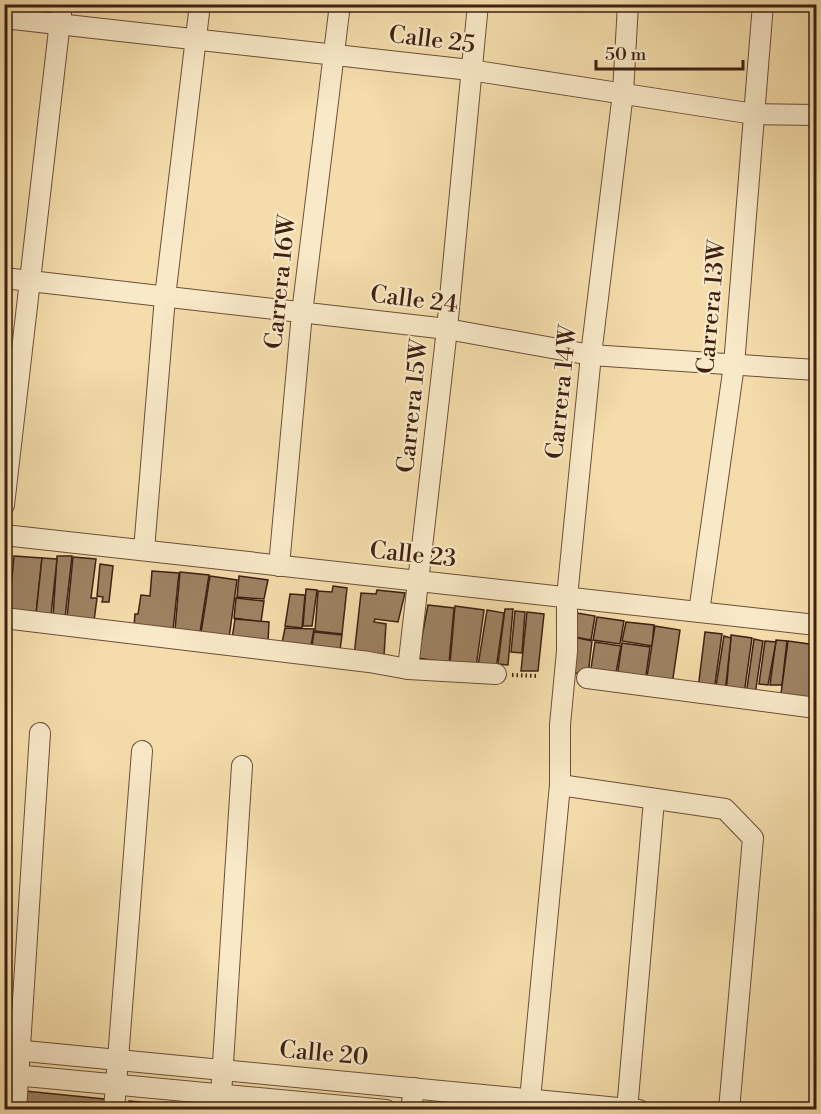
<svg xmlns="http://www.w3.org/2000/svg" width="821" height="1114" viewBox="0 0 821 1114" font-family="'Libre Bodoni',serif">
  <rect width="100%" height="100%" fill="#f4ddab"/>
  <filter id="stains"><feTurbulence type="fractalNoise" baseFrequency=".00333" numOctaves="4"/><feColorMatrix values="0 0 0 0 .2 0 0 0 0 .09 0 0 0 0 .02 0 0 0 .5 -.17"/></filter>
  <radialGradient id="worn" r=".72"><stop offset=".6" stop-color="#630" stop-opacity="0"/><stop offset="1" stop-color="#630" stop-opacity=".3"/></radialGradient>
  <g fill="#9d8262" stroke="#3e1f12" stroke-width="1.5">
    <path d="M14,556l28,2 -6,56 -27,-4z"/>
    <path d="M57,556h15l-7,62 -12,-1z"/>
    <path d="M73,557l23,2 -5,39h6l-3,23 -27,-3z"/>
    <path d="M42,558l15,1 -6,56 -15,-1z"/>
    <path d="M100,564l13,2 -4,36h-7l1,-5 -6,-1z"/>
    <path d="M152,571l27,2 -6,57 -39,-4 1,-12h3l3,-19 9,1z"/>
    <path d="M180,572l29,3 -9,57 -25,-2z"/>
    <path d="M210,576l27,4 -8,58 -28,-5z"/>
    <path d="M239,576l29,4 -4,19 -27,-2z"/>
    <path d="M333,586l14,2 -5,46 -27,-3 3,-40 14,1z"/>
    <path d="M306,589l11,1 -5,36h-9z"/>
    <path d="M377,590l28,3 -7,29 -23,-3 -1,3 12,2 -2,32h-30l7,-63 15,1z"/>
    <path d="M290,594l15,1 -3,33 -17,-2z"/>
    <path d="M236,598l28,3 -3,21 -27,-4z"/>
    <path d="M428,605l26,3 -5,55 -31,-5z"/>
    <path d="M455,606l29,4 -8,57 -26,-3z"/>
    <path d="M505,609h8l-5,56 -10,-1z"/>
    <path d="M487,610l17,3 -8,56 -18,-3z"/>
    <path d="M515,611l10,1 -3,41 -11,-1z"/>
    <path d="M527,612l17,2 -6,57h-17z"/>
    <path d="M571,612l24,4 -4,24 -22,-4z"/>
    <path d="M597,617l27,4 -4,23 -27,-4z"/>
    <path d="M235,619l34,3 -1,20 -36,-3z"/>
    <path d="M626,622l28,3 -2,21 -30,-5z"/>
    <path d="M655,626l25,4 -8,55 -26,-2z"/>
    <path d="M285,628l29,1 -3,17 -29,-3z"/>
    <path d="M314,632l28,3 -2,15 -28,-4z"/>
    <path d="M705,632l17,2 -8,57 -16,-2z"/>
    <path d="M731,635l21,3 -8,56 -18,-1z"/>
    <path d="M569,636l23,5 -4,34 -20,-3z"/>
    <path d="M724,636l7,2 -6,55h-10z"/>
    <path d="M754,639l9,2 -8,54h-9z"/>
    <path d="M776,640l11,1 -5,44h-12z"/>
    <path d="M765,641l11,1 -8,43 -9,-1z"/>
    <path d="M788,641l28,4 -4,55 -32,1z"/>
    <path d="M595,642l26,4 -6,32 -25,-3z"/>
    <path d="M622,643l28,4 -5,35 -28,-4z"/>
    <path d="M4,1089h8l-2,21h-6z"/>
    <path d="M25,1091l89,9 -1,10h-90z"/>
    <path d="M129,1101l84,7v2h-85z"/>
  </g>
  <g fill="none" stroke-linecap="round" stroke-linejoin="round">
    <defs>
      <g id="minor">
        <path d="M4,18l466,52 284,44 62,1"/>
        <path d="M4,278l443,51 144,26 225,15"/>
        <path d="M4,505l58,-501"/>
        <path d="M4,535l812,90"/>
        <path d="M144,550l21,-253 35,-293"/>
        <path d="M279,566l23,-253 38,-309"/>
        <path d="M699,612l35,-247 29,-361"/>
        <path d="M4,618l365,44 39,7 88,5"/>
        <path d="M408,669l39,-340 31,-325"/>
        <path d="M587,678l229,30"/>
        <path d="M560,785l165,24 28,29 -24,272"/>
        <path d="M4,1049l635,61"/>
        <path d="M4,1074l382,36"/>
        <path d="M16,1110l24,-377"/>
        <path d="M114,1110l28,-359"/>
        <path d="M220,1110l22,-344"/>
        <path d="M411,1110l3,-22"/>
        <path d="M529,1110l31,-325v-60l7,-74v-54l24,-242 32,-262 5,-89"/>
        <path d="M627,1110l27,-310"/>
      </g>
    </defs>
    <use href="#minor" stroke="#6c4e38" stroke-width="22"/>
    <path stroke="#3e1f12" stroke-width="4" stroke-dasharray="1.5 3" stroke-linecap="butt" d="M512,675l26,1"/>
    <use href="#minor" stroke="#f8e9c8" stroke-width="20"/>
  </g>
  <g text-anchor="middle" dominant-baseline="central" stroke-width="4.5" stroke-linejoin="round" paint-order="stroke">
    <g font-size="24" fill="#3e1f12" stroke="#f8e9c8">
      <text transform="translate(432 40) rotate(7)">Calle 25</text>
      <text transform="translate(281 282) rotate(-84)">Carrera 16W</text>
      <text transform="translate(414 300) rotate(7)">Calle 24</text>
      <text transform="translate(712 307) rotate(-85)">Carrera 13W</text>
      <text transform="translate(562 392) rotate(-84)">Carrera 14W</text>
      <text transform="translate(413 406) rotate(-84)">Carrera 15W</text>
      <text transform="translate(413 555) rotate(6)">Calle 23</text>
      <text transform="translate(324 1054) rotate(5)">Calle 20</text>
    </g>
  </g>
  <rect width="821" height="1114" fill="none" stroke="#f4ddab" stroke-width="24"/>
  <rect x="6" y="6" width="809" height="1102" fill="none" stroke="#3e1f12" stroke-width="3"/>
  <rect x="12" y="12" width="797" height="1090" fill="none" stroke="#3e1f12" stroke-width="1.5"/>
  <path d="M596 60v9h147v-9" fill="none" stroke="#3e1f12" stroke-width="3"/>
  <text x="605" y="60" font-size="18" fill="#3e1f12" stroke="#f8e9c8" stroke-width="4.5" paint-order="stroke">50 m</text>
  <rect width="100%" height="100%" filter="url(#stains)"/>
  <rect width="100%" height="100%" fill="url(#worn)"/>
</svg>
